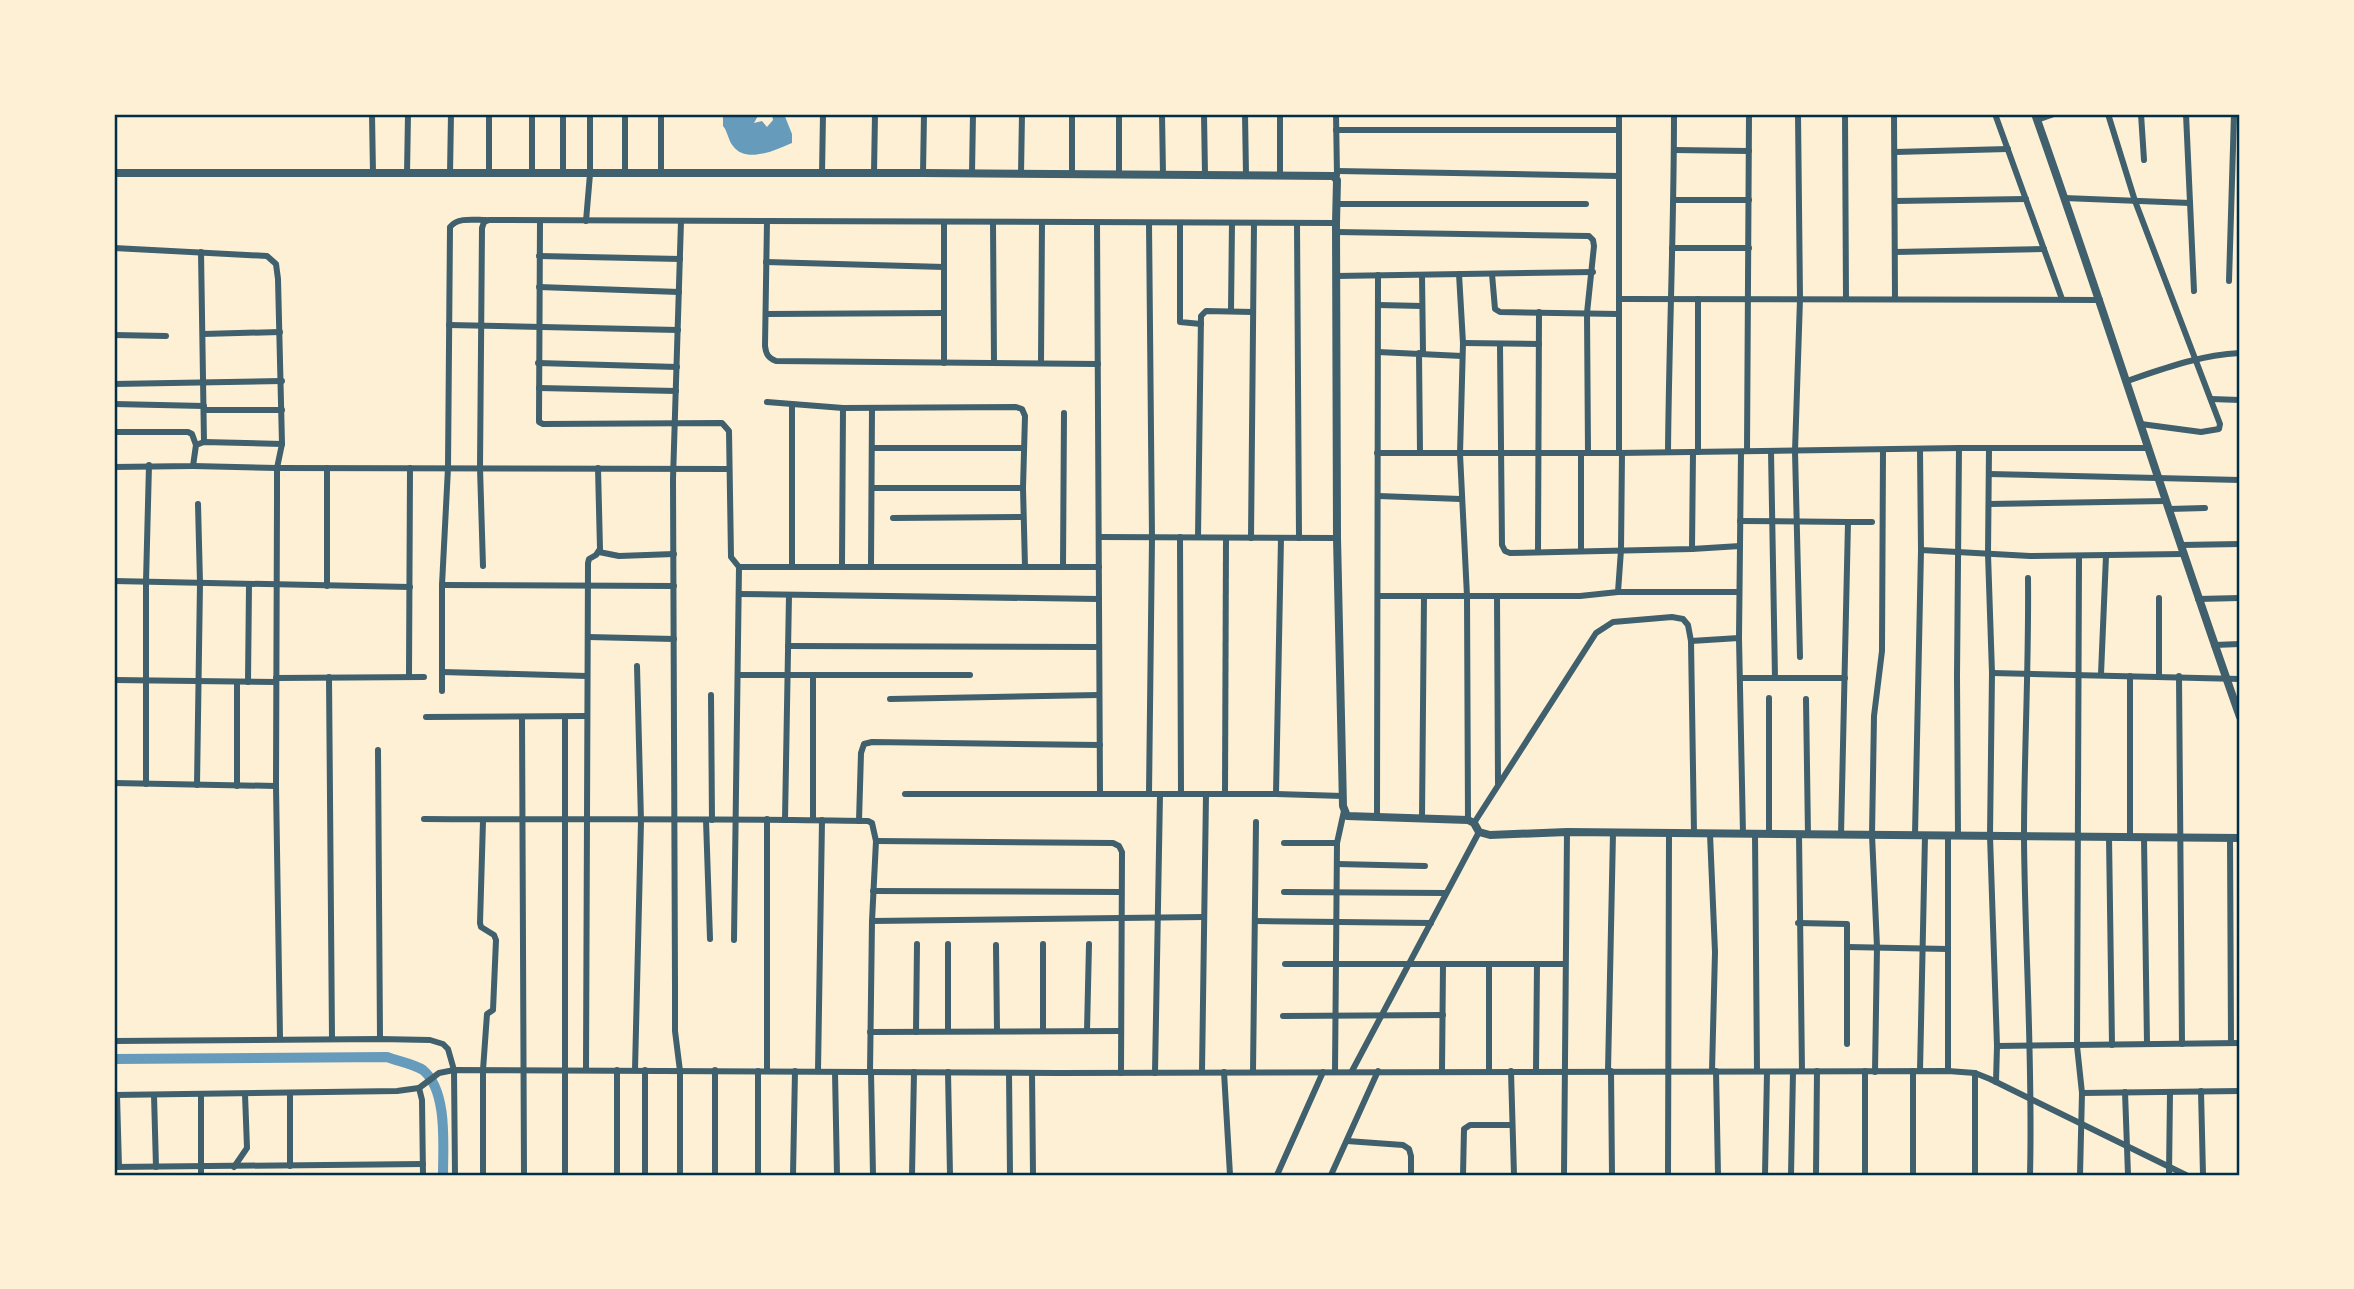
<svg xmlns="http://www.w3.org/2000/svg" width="2354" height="1289" viewBox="0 0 2354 1289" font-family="'Fira Sans Condensed',sans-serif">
  <rect width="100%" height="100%" fill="#fdf0d5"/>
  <path fill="#669bbc" d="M723,114h36l-5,9 8,-2 5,6 6,-7 -1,-6h12l8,20v9c-16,7 -46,21 -59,3 -5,-6 -5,-14 -10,-20z"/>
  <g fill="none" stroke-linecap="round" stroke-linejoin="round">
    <path stroke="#669bbc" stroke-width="10" d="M114,1059l273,-2c10,4 27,7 36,13 25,21 20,75 20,105"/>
    <g stroke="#3f606c" stroke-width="6">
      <path d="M372,114l1,60"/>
      <path d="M489,114v60"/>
      <path d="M532,114v60"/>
      <path d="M625,114v60"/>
      <path d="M661,114v60"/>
      <path d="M1072,114v60"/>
      <path d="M1162,114l1,61"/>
      <path d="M1204,114l1,61"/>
      <path d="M1245,114l1,61"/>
      <path d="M1336,114l1,61"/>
      <path d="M1619,114v339l340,-5h190"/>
      <path d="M1798,114l2,185 -5,152 5,206"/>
      <path d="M1845,114l1,185"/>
      <path d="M1894,114l1,185"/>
      <path d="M1995,114l67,185"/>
      <path d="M2108,114l27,87 85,223 -1,5 -18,3 -60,-8"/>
      <path d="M2141,114l3,46"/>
      <path d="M2186,114l8,177"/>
      <path d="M2037,120l17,-6"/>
      <path d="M1336,130h283"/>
      <path d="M1674,150l75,1"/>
      <path d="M1895,152l113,-3"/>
      <path d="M1337,171l282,5"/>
      <path d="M563,173v-59"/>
      <path d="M874,173l1,-59"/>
      <path d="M923,173l1,-59"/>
      <path d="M972,173l1,-59"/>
      <path d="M407,174l1,-60"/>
      <path d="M450,174l1,-60"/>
      <path d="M822,174l1,-60"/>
      <path d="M1021,174l1,-60"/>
      <path d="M1119,174v-60"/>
      <path d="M1280,176v-62"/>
      <path d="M2064,198l126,5"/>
      <path d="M1675,200h74"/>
      <path d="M1895,201l131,-2"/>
      <path d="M1338,204h248"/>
      <path d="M540,221l-1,201 4,2 179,-1 7,8 2,126 8,10h360"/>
      <path d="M586,221l4,-47v-60"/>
      <path d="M767,221l-2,125c1,8 3,12 11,15l322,3"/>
      <path d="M944,222v141"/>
      <path d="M993,222l1,141"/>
      <path d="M1097,223l3,571"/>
      <path d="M1149,223l3,315 -3,256"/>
      <path d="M1180,223v99l21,2"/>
      <path d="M1297,223l2,315"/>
      <path d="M1336,232l253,4 4,4 1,6 -7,67 1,140"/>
      <path d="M114,248l153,8 9,8 2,15 4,165"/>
      <path d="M1672,248h77"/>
      <path d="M201,252l3,190"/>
      <path d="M1895,252l149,-3"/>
      <path d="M539,256l141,3"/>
      <path d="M766,262l178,5"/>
      <path d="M1459,274l4,69 -3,111 7,142 1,224"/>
      <path d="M1492,274l3,35 5,3 119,2"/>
      <path d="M1422,275l1,78"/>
      <path d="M1336,276l257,-4"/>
      <path d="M2229,281l5,-167"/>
      <path d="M539,287l140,5"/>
      <path d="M1619,299l481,1"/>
      <path d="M1698,299v153"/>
      <path d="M1378,305l44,1"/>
      <path d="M1231,311l1,-88"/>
      <path d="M766,314l178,-1"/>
      <path d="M449,325l229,5"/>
      <path d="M203,334l77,-2"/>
      <path d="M114,335l52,1"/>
      <path d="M1463,343l76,1"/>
      <path d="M1500,345l2,200 3,6 5,2 182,-4 48,-3"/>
      <path d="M1378,352l84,4"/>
      <path d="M1419,353l1,100"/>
      <path d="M538,363l139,4"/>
      <path d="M1041,363l1,-141"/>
      <path d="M2127,381c38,-13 73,-26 113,-28"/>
      <path d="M114,384l168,-3"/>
      <path d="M539,388l137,3"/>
      <path d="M2211,399l29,1"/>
      <path d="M767,402l76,6 173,-1 6,2 3,7 -2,72 2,79"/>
      <path d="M114,404l90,2"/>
      <path d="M204,410h78"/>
      <path d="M114,432h74l4,2 4,11"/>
      <path d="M872,448h152"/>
      <path d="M1989,449l-1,105 4,119 -2,163 7,210 243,-3"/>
      <path d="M1747,451l2,-337"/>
      <path d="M1771,451l4,227"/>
      <path d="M1668,452c1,-113 6,-225 6,-338"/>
      <path d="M1741,452l-2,186 4,196"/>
      <path d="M1377,453h242"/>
      <path d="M1581,453v98"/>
      <path d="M193,466l84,2 452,1"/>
      <path d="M114,467l79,-1 3,-21 8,-3 78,2 -5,24v29l-1,289 4,252"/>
      <path d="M327,468v118"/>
      <path d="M1989,474l251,6"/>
      <path d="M872,488h151"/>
      <path d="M1378,496l83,3"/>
      <path d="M1989,504l177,-3"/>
      <path d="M2169,509l36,-1"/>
      <path d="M893,518l130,-1"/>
      <path d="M1740,521l108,1 -7,313"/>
      <path d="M1848,522h24"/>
      <path d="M1099,537l238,1"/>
      <path d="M1180,537l1,257"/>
      <path d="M1198,537l3,-221 5,-5 47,1"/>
      <path d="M1251,538l3,-315"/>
      <path d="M2181,545l59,-1"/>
      <path d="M1692,549l1,-97"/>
      <path d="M1921,550l109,6 153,-2"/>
      <path d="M599,552l20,4 55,-2"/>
      <path d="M1538,552l1,-240"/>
      <path d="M2079,557l-2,489 5,47 -2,82"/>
      <path d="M792,565v-160"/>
      <path d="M483,566l-3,-98 2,-240 2,-6 5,-2 847,3"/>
      <path d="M842,566l1,-158"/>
      <path d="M871,566l1,-158"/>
      <path d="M1063,567l1,-154"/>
      <path d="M2028,578c1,87 -4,174 -4,261 1,112 9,224 6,336"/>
      <path d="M114,581l296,6"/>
      <path d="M442,585l232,1"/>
      <path d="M1618,592l3,-42 1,-97"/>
      <path d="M739,594l360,5"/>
      <path d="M1378,596h202l38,-4h121"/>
      <path d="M1497,596l1,187"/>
      <path d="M2159,598v79"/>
      <path d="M2198,599l42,-1"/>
      <path d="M588,637l86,2"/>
      <path d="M1691,641l48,-3"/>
      <path d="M2214,645l26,-1"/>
      <path d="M788,646l311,1"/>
      <path d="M442,672l145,4"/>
      <path d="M1992,673l248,6"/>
      <path d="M2101,674l5,-118"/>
      <path d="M738,675h232"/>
      <path d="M813,675v145"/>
      <path d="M409,676l1,-208"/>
      <path d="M2179,676l3,368"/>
      <path d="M329,677l3,362"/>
      <path d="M276,678l148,-1"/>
      <path d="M1740,678h105"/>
      <path d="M114,680l162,2"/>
      <path d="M248,682l1,-97"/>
      <path d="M442,691v-106l6,-117 2,-241c8,-10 24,-7 36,-7"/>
      <path d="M711,695l1,125"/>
      <path d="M1769,698v136"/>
      <path d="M890,699l209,-4"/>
      <path d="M1806,699l2,136"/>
      <path d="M426,717l161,-1"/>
      <path d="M522,717l2,458"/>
      <path d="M378,750l2,289"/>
      <path d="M114,783l162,3"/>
      <path d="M146,784v-202l3,-117"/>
      <path d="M197,785l3,-202 -2,-79"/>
      <path d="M237,786v-104"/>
      <path d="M905,794h371l67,2"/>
      <path d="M1225,794l1,-256"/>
      <path d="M1276,794l5,-256"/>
      <path d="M1377,818l1,-543"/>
      <path d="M424,819c148,1 296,-1 444,2l4,2 4,18 -4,80 -2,151"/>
      <path d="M767,819v252"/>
      <path d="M1422,819l2,-223"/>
      <path d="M706,820l4,119"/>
      <path d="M785,820l4,-225"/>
      <path d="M859,821l2,-68 3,-9 8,-2 228,3"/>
      <path d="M1474,823l122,-190 17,-11 59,-5 11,2 5,6 3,16 3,192"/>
      <path d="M1710,834l5,118 -3,119"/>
      <path d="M1755,834l2,237"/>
      <path d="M1799,834l3,237"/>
      <path d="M1915,835l6,-285 -1,-100"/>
      <path d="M1948,836v235"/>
      <path d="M1958,836l-1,-159 2,-229"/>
      <path d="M2109,837l3,208"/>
      <path d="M2130,837v-161"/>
      <path d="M2144,838l3,206"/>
      <path d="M2230,838l1,205"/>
      <path d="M876,841l237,2 6,3 3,6 -1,221"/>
      <path d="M1284,843h53"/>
      <path d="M1337,864l88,2"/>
      <path d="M873,891l248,1"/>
      <path d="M1284,892l162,1"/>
      <path d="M872,921l332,-4"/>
      <path d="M1255,921l176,2"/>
      <path d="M1798,923l49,1v120"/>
      <path d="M734,940l5,-373"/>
      <path d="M948,944v87"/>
      <path d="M1043,944v87"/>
      <path d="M996,945l1,86"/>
      <path d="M1848,947l100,2"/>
      <path d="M1285,964h280"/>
      <path d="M1489,964v107"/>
      <path d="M1283,1016l160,-1"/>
      <path d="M1087,1031l2,-87"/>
      <path d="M870,1032l251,-1"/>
      <path d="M916,1032l1,-88"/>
      <path d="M114,1041l266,-2 50,1 13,4 5,5 6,21 1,105"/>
      <path d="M586,1070l2,-507 1,-4 7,-4 4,-6 -2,-81"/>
      <path d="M617,1070v105"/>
      <path d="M635,1070l6,-249 -4,-155"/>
      <path d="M645,1070v105"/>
      <path d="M715,1070v105"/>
      <path d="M818,1071l4,-251"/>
      <path d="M1352,1071l127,-239"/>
      <path d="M1442,1071l1,-107"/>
      <path d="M1511,1071l3,104"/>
      <path d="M1536,1071l1,-107"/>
      <path d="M1608,1071l5,-238"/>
      <path d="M1611,1071l1,104"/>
      <path d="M1716,1071l2,104"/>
      <path d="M1913,1071v104"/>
      <path d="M1920,1071l5,-235"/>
      <path d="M835,1072l2,103"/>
      <path d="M871,1072l2,103"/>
      <path d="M948,1072l2,103"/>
      <path d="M1202,1072l4,-278"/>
      <path d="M1224,1072l6,103"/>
      <path d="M1253,1072l3,-250"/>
      <path d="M1335,1072l2,-229 7,-32"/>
      <path d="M1875,1072l2,-125 -5,-112 2,-119 8,-65 1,-201"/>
      <path d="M1009,1073l1,102"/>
      <path d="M1032,1073l1,102"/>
      <path d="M1155,1073l5,-279"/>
      <path d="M1975,1073v102"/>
      <path d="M1996,1082l1,-36"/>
      <path d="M419,1088l3,12 1,75"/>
      <path d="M2201,1091l2,84"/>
      <path d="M2125,1092l3,83"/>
      <path d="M2082,1093l158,-2"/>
      <path d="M201,1094v81"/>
      <path d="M114,1095l283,-4 22,-3 20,-15 15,-3 604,3 890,-2 27,2 15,6 196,96"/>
      <path d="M117,1095l2,72"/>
      <path d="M154,1095l2,72"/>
      <path d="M1347,1141l56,4 6,4 2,7v19"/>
      <path d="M290,1166v-73"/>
      <path d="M114,1167l309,-3"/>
      <path d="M234,1167l13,-19 -2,-54"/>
      <path d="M483,1175v-105l4,-56 6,-4 3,-70 -2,-5 -13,-8 -1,-4 3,-102"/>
      <path d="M565,1175v-458"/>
      <path d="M680,1175v-104l-5,-40v-46l-2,-506 8,-258"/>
      <path d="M758,1175v-104"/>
      <path d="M793,1175l2,-104"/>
      <path d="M912,1175l2,-103"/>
      <path d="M1277,1175l46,-103"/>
      <path d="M1331,1175l47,-104"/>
      <path d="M1463,1175l1,-46 6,-4h42"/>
      <path d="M1564,1175l3,-343"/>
      <path d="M1668,1175l1,-342"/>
      <path d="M1765,1175l2,-103"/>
      <path d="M1791,1175l2,-103"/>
      <path d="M1816,1175l1,-104"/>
      <path d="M1865,1175v-104"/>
      <path d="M2169,1175l1,-83"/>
    </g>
    <g stroke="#3f606c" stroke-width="8">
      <path d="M2035,114c71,200 134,403 205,603"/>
      <path d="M114,173h809l410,3 4,4 -1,43 1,315 6,268 4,10 121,4 6,3 5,9 11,3 77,-3 673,6"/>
    </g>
  </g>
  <rect width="2354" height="1289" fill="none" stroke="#fdf0d5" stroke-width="231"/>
  <rect x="116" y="116" width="2122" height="1058" fill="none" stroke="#003049" stroke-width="2.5"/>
</svg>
